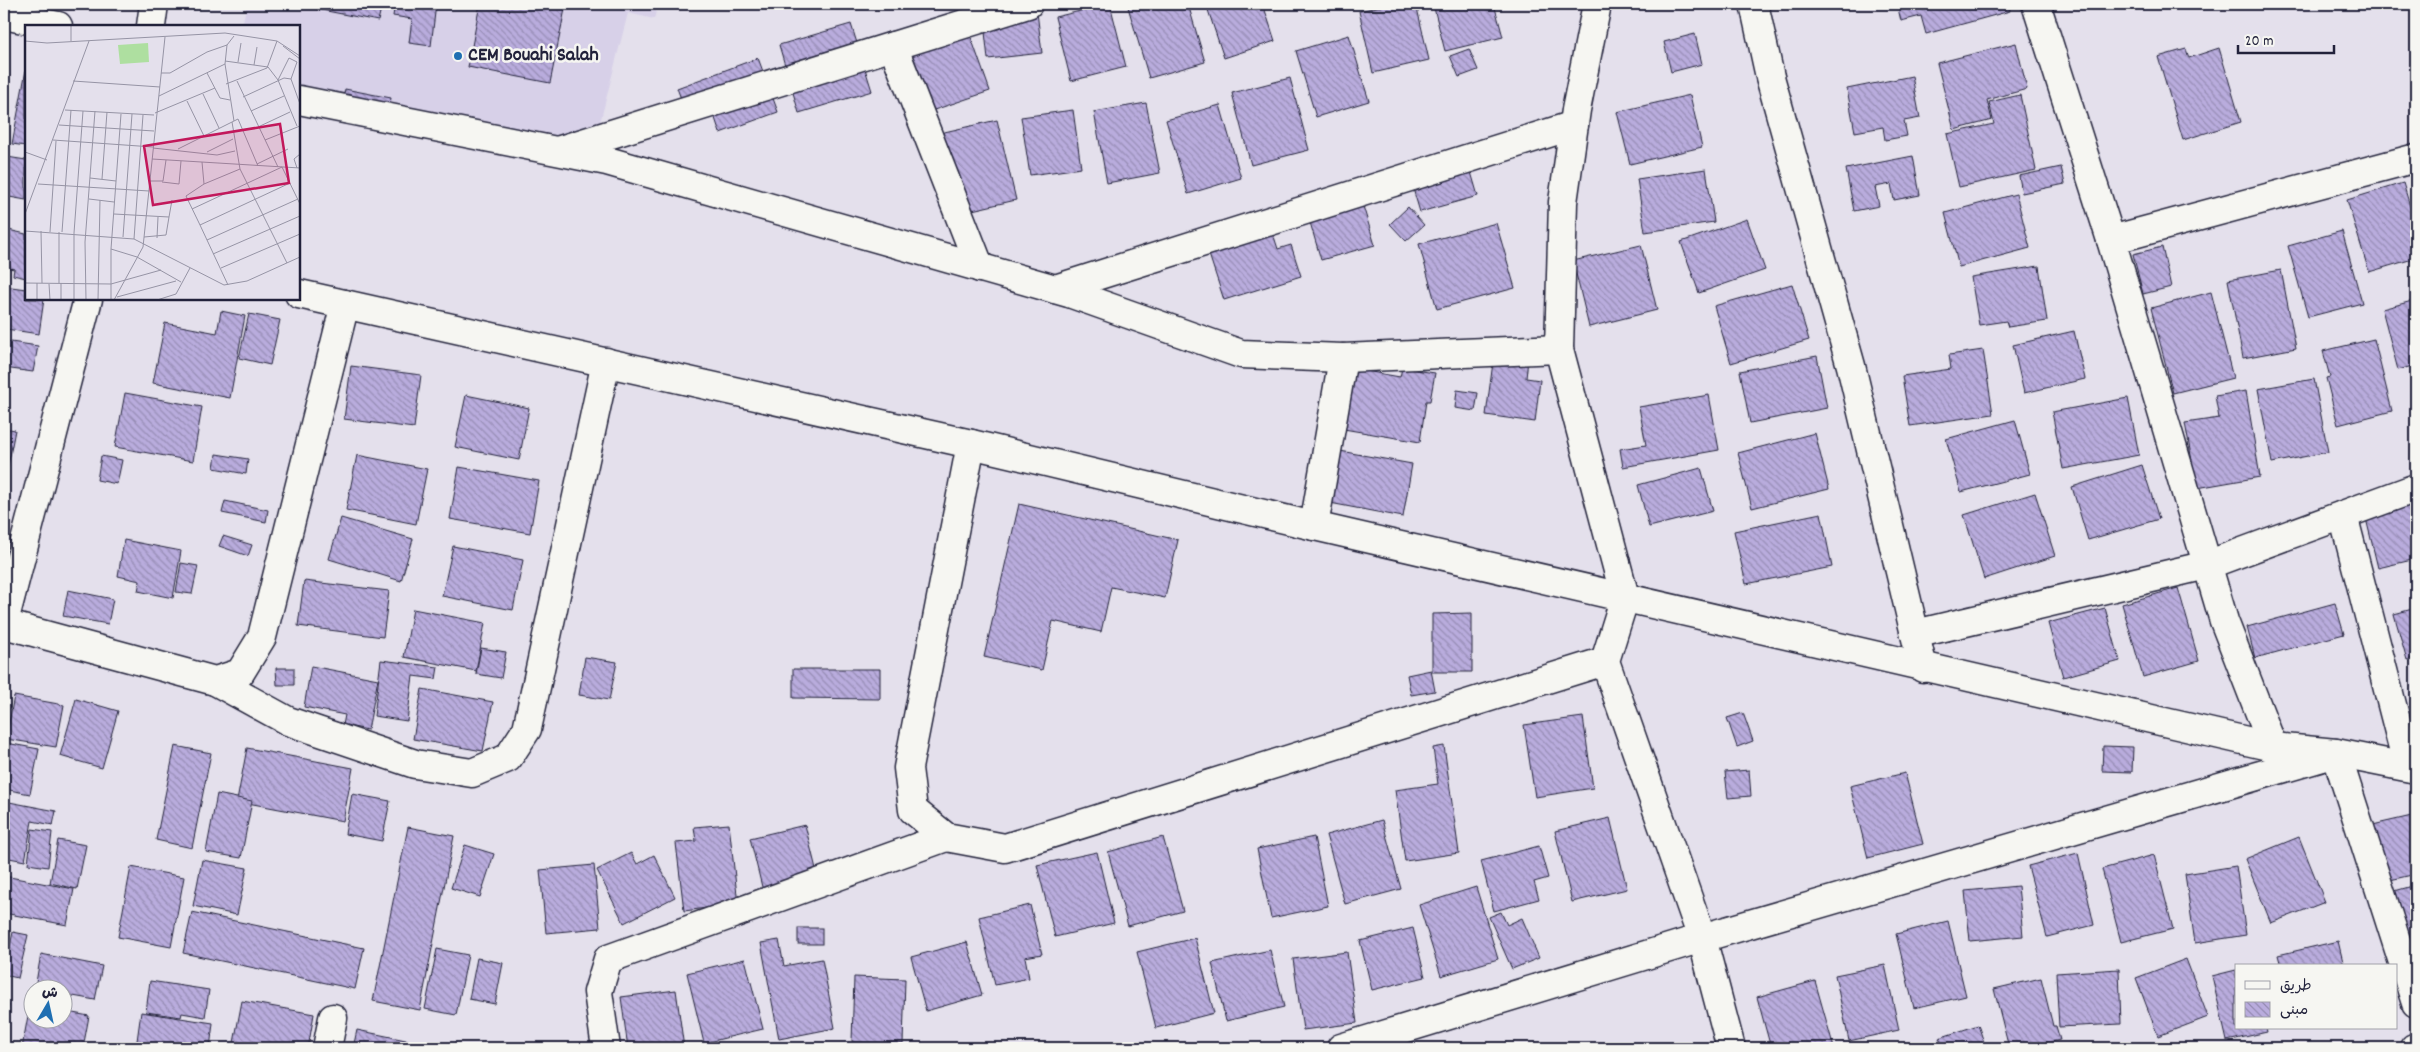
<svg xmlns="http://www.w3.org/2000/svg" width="2420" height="1052" viewBox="0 0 2420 1052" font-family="Dekko,'Playpen Sans Arabic',sans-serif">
  <defs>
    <pattern id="building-back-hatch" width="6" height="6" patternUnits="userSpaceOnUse" patternTransform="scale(1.25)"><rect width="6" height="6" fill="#b9acdd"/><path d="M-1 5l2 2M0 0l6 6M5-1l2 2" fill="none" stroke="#968cb4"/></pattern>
  </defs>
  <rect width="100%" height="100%" fill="#e4e0ec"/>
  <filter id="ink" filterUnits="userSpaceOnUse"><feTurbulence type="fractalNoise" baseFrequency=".02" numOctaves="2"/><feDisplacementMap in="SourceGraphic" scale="10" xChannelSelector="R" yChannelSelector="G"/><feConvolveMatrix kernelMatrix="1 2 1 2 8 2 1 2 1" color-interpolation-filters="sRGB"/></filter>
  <g filter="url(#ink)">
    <path fill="#d7d0e8" d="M247,4h411l-4,15 -26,-6 -35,137 -294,-64v-60h-57z"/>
    <g fill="url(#building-back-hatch)" stroke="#22223b">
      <path d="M291,4h91l-4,17z"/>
      <path d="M395,4h41l-5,42 -22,-3 3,-24 -19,-3z"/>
      <path d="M480,4h86l-16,79 -82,-16z"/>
      <path d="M1036,4l6,49 -54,6 -6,-54z"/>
      <path d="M1110,4l16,63 -55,14 -16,-64z"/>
      <path d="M1140,4h48l17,58 -56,16 -21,-71z"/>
      <path d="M1206,4h57l12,37 -51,17z"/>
      <path d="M1391,4h25l13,56 -56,13 -14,-62z"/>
      <path d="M1433,4h61l9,33 -58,14z"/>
      <path d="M1897,4h112l1,7 -84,23 -5,-18 -20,5z"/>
      <path d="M962,12l28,79 -59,20 -27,-79z"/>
      <path d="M851,24l21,67 -73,22 -20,-68z"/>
      <path d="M1695,34l7,30 -31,8 -7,-30z"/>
      <path d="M1349,35l20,66 -53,16 -20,-66z"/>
      <path d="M2016,43l11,46 -40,11 5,20 -38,10 -17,-67z"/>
      <path d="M2219,48l22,74 -58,18 -25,-83 28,-8 3,9z"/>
      <path d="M1469,49l9,21 -19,7 -9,-21z"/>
      <path d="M758,58l20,54 -58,21 -6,-18 -24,8 -13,-35z"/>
      <path d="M26,70v76l-14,-2z"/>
      <path d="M1912,76l8,42 -16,3 3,15 -22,4 -2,-13 -28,5 -8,-43z"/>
      <path d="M1290,78l19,72 -58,15 -19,-72z"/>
      <path d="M345,89l46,9 -5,27 -47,-9z"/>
      <path d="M1690,95l12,52 -72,17 -13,-52z"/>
      <path d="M2020,95l16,75 -77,17 -12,-53 47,-10 -5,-22z"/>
      <path d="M1146,103l14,70 -53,10 -13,-71z"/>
      <path d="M1220,105l21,73 -53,16 -22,-74z"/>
      <path d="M1073,110l8,58 -51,7 -9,-58z"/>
      <path d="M997,120l19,80 -57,13 -19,-80z"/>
      <path d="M1466,155l12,41 -58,16 -12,-40z"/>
      <path d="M1913,156l7,39 -26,5 -3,-16 -16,3 4,19 -25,5 -8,-42z"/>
      <path d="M7,157l19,3v40l-22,-4v-20z"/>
      <path d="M2061,167l4,17 -43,9 -3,-17z"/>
      <path d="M1706,169l8,53 -69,10 -8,-53z"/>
      <path d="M2403,183l13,43v32l-47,14 -22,-72z"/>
      <path d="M1358,190l17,55 -54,15 -16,-55z"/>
      <path d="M2016,194l14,54 -71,19 -14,-54z"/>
      <path d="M1408,207l16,18 -18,16 -16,-17z"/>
      <path d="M1268,218l10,31 13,-4 10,31 -77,24 -20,-61z"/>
      <path d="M1747,219l18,51 -66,23 -18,-51z"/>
      <path d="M1496,223l19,65 -78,21 -18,-65z"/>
      <path d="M4,229l22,5v44l-13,-3 1,-6 -10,-2z"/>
      <path d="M2342,231l20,72 -54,14 -20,-71z"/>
      <path d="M1641,245l16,65 -68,17 -16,-66z"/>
      <path d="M2162,247l9,40 -28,7 -10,-40z"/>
      <path d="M2039,266l8,55 -39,6 -2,-6 -27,4 -8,-48z"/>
      <path d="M2281,270l15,78 -53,10 -15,-78z"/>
      <path d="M1792,284l17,56 -78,23 -17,-57z"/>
      <path d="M4,286l22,3v10h18l-5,35 -33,-5 -2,12 34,5 -5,26 -29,-4z"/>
      <path d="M2211,292l22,86 -60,15 -22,-85z"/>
      <path d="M2416,300v65l-18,5 -16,-61z"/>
      <path d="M221,311l24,5 -15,82 -77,-15 12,-60 52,10z"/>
      <path d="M249,314l31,6 -10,45 -31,-7z"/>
      <path d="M2074,331l11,48 -61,14 -11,-48z"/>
      <path d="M2374,339l18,72 -54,14 -12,-47 4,-1 -7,-26z"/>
      <path d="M1983,350l10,64 -83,12 -8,-50 49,-7 -2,-14z"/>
      <path d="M1494,355l34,4 -2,19 14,2 -5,42 -49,-7z"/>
      <path d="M1817,356l10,52 -77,15 -10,-52z"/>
      <path d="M351,366l70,9 -7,53 -70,-9z"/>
      <path d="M1348,368l52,9 2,-9 33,5 -5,28h-4l-6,41 -82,-14z"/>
      <path d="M2314,379l14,73 -56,11 -14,-74z"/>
      <path d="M1457,390l21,3 -3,18 -20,-3z"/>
      <path d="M2246,391l14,86 -63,11 -12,-65 34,-5 -4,-22z"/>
      <path d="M125,393l77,14 -9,54 -78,-14z"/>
      <path d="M466,395l63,13 -10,52 -64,-13z"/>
      <path d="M1709,395l10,55 -96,17 -3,-18 26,-4 -7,-38z"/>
      <path d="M2128,398l11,57 -76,14 -11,-57z"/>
      <path d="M2015,420l15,54 -69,18 -15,-53z"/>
      <path d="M4,428l11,2 -8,41 -3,-1z"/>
      <path d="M1815,433l14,56 -77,19 -14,-55z"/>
      <path d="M1340,451l72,13 -9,53 -73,-14z"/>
      <path d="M216,454l32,5 -2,15 -32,-6z"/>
      <path d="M357,455l70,14 -11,55 -70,-14z"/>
      <path d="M101,456l21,4 -5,24 -20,-4z"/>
      <path d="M2142,465l17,54 -71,21 -16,-53z"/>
      <path d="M459,467l80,14 -9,52 -80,-14z"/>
      <path d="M1701,468l12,43 -64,16 -11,-42z"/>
      <path d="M2416,490v69l-38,9 -16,-66z"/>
      <path d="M2035,493l20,63 -71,23 -20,-64z"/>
      <path d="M225,501l43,9 -2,12 -44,-9z"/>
      <path d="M1019,504l159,36 -13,58 -54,-11 -10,45 -48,-11 -11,49 -58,-13z"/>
      <path d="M1821,513l11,54 -86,17 -12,-53z"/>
      <path d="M341,518l72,21 -12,42 -72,-22z"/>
      <path d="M223,536l29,9 -4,11 -29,-10z"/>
      <path d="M124,540l57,11 -8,47 -35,-7 2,-10 -22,-5z"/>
      <path d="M453,546l70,14 -10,50 -71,-14z"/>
      <path d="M181,563l17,3 -6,28 -16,-2z"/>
      <path d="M304,581l85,10 -6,46 -85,-11z"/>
      <path d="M2178,588l21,73 -56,16 -21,-73z"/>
      <path d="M68,590l45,9 -5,25 -45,-8z"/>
      <path d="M2335,603l9,31 -89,24 -8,-31z"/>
      <path d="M2105,608l15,53 -57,16 -15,-54z"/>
      <path d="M2416,608v49l-9,3 -13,-46z"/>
      <path d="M413,609l72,14 -9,48 -72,-14z"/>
      <path d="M1472,613v59h-40v-58z"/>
      <path d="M481,648l25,4 -5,26 -25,-4z"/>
      <path d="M585,657l32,5 -8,38 -30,-5z"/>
      <path d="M381,660l57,7 -2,12 -23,-3 -6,45 -33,-5z"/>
      <path d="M311,666l67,13 -10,51 -25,-5 2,-10 -41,-8z"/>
      <path d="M276,668h18v17h-17z"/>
      <path d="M793,669h87v30l-87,-1z"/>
      <path d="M1431,670l4,21 -24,4 -4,-20z"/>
      <path d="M422,689l71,13 -10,49 -70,-12z"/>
      <path d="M14,696l50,9 -8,42 -50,-8z"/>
      <path d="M76,699l42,12 -16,57 -42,-12z"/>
      <path d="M1743,713l10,28 -16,6 -10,-29z"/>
      <path d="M1583,717l10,71 -58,9 -11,-72z"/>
      <path d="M6,743l33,6 -9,45 -26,-5z"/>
      <path d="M175,746l36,7 -19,95 -36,-8z"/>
      <path d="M1444,746l15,107 -54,8 -10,-71 43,-6 -5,-36z"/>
      <path d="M2103,746l30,1 -1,25 -30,-1z"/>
      <path d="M247,748l106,20 -10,53 -106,-20z"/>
      <path d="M1749,770l2,26 -23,2 -3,-26z"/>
      <path d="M1905,773l18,71 -55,14 -18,-72z"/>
      <path d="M217,794l35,7 -11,57 -35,-6z"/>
      <path d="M352,794l38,7 -8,40 -37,-7z"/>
      <path d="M4,801l52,10 -3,14 -21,-4 -7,40 -21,-4z"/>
      <path d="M2416,815v59l-39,9 -13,-56z"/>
      <path d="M1610,818l17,71 -55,13 -17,-71z"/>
      <path d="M1382,820l19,69 -56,15 -19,-69z"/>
      <path d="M729,824l9,80 -54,7 -8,-68 20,-2 -2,-14z"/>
      <path d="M805,825l13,52 -55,14 -13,-53z"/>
      <path d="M408,827l46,9 -34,174 -47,-9z"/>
      <path d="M32,829l20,3 -4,35 -20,-3z"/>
      <path d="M1163,837l20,74 -55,15 -20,-74z"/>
      <path d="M1314,837l14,69 -57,12 -14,-69z"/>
      <path d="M2299,837l26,65 -54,21 -26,-64z"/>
      <path d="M58,840l28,5 -9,44 -27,-6z"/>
      <path d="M465,845l29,9 -14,43 -29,-9z"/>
      <path d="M1539,846l9,32 -14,4 5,17 -45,12 -13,-50z"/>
      <path d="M1097,852l17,71 -59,14 -18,-72z"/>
      <path d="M631,853l6,11 17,-9 21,42 -51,26 -27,-53z"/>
      <path d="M2078,853l16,72 -47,12 -19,-71z"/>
      <path d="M2154,855l19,74 -52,13 -19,-73z"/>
      <path d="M202,860l45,8 -10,47 -44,-9z"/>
      <path d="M594,865l6,63 -54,5 -6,-63z"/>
      <path d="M2236,866l10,69 -51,8 -10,-69z"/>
      <path d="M131,867l53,10 -13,70 -53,-10z"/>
      <path d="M4,876l70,13 -7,36 -63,-12z"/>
      <path d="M2416,885v53l-18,6 -14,-50z"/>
      <path d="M2018,886l5,50 -53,5 -5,-50z"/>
      <path d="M1476,887l22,72 -57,17 -22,-71z"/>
      <path d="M1030,905l12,49 -17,3 4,21 -34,7 -16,-68z"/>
      <path d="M192,912l172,36 -9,41 -172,-36z"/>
      <path d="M1501,912l6,13 15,-7 17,40 -27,11 -23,-52z"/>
      <path d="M1948,921l18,75 -52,12 -18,-74z"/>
      <rect x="798" y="928" width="24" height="16"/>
      <path d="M1413,928l12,49 -53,13 -12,-49z"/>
      <path d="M13,932l15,3 -10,43 -14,-3z"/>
      <path d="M1195,938l19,75 -58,15 -19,-76z"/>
      <path d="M779,940l5,26 38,-7 13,69 -56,11 -18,-96z"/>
      <path d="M2338,941l6,25h-63l-3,-11z"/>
      <path d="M967,942l15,53 -56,16 -15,-54z"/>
      <path d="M437,949l31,6 -12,60 -31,-6z"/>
      <path d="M1270,950l14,57 -58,14 -14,-58z"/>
      <path d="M1347,952l10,71 -54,7 -10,-71z"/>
      <path d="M41,954l61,12 -7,34 -33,-6v-4l-27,-2z"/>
      <path d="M477,958l26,5 -8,41 -26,-5z"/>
      <path d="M745,959l18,70 -59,14 -17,-70z"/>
      <path d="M2186,959l22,58 -50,19 -22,-58z"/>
      <path d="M1885,965l14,65 -50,11 -14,-66z"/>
      <path d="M2119,969l2,55 -62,3 -3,-54z"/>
      <path d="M2236,970v58h30l1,4 -40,9 -15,-65z"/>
      <path d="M854,977l51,2 -2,65 -51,-2z"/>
      <path d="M2041,978l12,48h3l4,14 -34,8h-17l-15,-59z"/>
      <path d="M150,981l59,9 -4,27 -23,-4 -1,4 -35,-5z"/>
      <path d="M1815,981l19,67h-63l-14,-51z"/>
      <path d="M676,990l8,58h-56l-7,-51z"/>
      <path d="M242,1001l72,13 -6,34h-75z"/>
      <path d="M4,1004l5,1 -5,24z"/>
      <path d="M30,1005h2v15h30v-9l27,5 -6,32h-61z"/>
      <path d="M141,1012l72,11 -3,25h-74z"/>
      <path d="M1978,1025l8,23h-43l-4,-10z"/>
      <path d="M357,1030l73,15 -1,3h-76z"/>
      <path d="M1672,1044v4h-52z"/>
    </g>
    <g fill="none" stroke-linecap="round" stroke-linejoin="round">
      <defs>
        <g id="street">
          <path d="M1597,4l-21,106 -13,92 -4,147 66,248 -20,64 97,277 29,110"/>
          <path d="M1754,4l16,73 81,289 72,302"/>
          <path d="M2036,4l75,236 113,381 49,126"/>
          <path d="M4,15l54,11"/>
          <path d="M151,26l3,-22"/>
          <path d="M893,46l87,222"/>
          <path d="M299,100l308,61 462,132 172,61 102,4 216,-9"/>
          <path d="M560,150l468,-146"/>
          <path d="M2111,240l305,-82"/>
          <path d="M1055,289l519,-164"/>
          <path d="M299,294l672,150 343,82 959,221 63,6 80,16"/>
          <path d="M971,444l-63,324 5,42 33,27 59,11 600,-187"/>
          <path d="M2343,515l65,252"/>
          <path d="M1314,526l29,-168"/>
          <path d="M4,622l84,-323"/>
          <path d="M4,624l211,57 25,-8 22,-36 83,-333"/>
          <path d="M1915,634l292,-69 209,-77"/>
          <path d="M215,681l73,40 127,43 57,9 36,-15 19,-29 79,-367"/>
          <path d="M327,1048l6,-30"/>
          <path d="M606,1048l-8,-56 10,-33 338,-122"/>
          <path d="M1341,1048l361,-110 634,-185 80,250"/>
          <path d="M2414,1048h2"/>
        </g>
      </defs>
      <use href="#street" stroke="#22223b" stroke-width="31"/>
      <use href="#street" stroke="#f6f6f2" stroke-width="28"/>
    </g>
  </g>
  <circle fill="#1f6fb2" stroke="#f6f6f2" stroke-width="2" cx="458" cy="56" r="5"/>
  <g text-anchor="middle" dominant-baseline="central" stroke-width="5" stroke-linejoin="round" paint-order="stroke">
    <g font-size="20" font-weight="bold" fill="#22223b" stroke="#f6f6f2" text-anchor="start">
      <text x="468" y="56">CEM Bouahi Salah</text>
    </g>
  </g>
  <g transform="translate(25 25)">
    <rect width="275" height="275" fill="#e4e0ec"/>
    <path d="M123,18l1,19 -29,2 -2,-19z" fill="#aedfa0"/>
    <path fill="none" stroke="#9694a5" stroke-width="1" d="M46,0v16M0,16l22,2 178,-10 52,8 23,15M258,21l17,13M200,36l43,6 10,13 19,46M213,37l3,-19M229,40l3,-18M136,48h9l37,-21 20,-7M182,48l13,25 10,2M253,55l11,-22 8,4 -6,17 9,25M48,56l87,6M212,56l41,86M201,59l41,-16 10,-27M178,69l16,34M134,71l66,-32M218,72l41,-19 7,1M162,76l17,35M40,85l89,5M226,86l33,-15M130,88l60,-25M209,96l-9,-57 2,-19 7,-9M34,100l95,6M233,102l32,-15M28,115l100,7M240,115l35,-14M128,123l64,7 18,-4M153,124l54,-27M0,127l22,8M182,127l26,-13M127,134l148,9M177,137l2,22 36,-15M232,139l31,-15M233,141l-20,-47 -6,3 8,47 47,94M272,143l-3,-9 6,-5M65,153l26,3M77,154l5,-67M125,156h13l3,-21M137,157l17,2 2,-23M13,159l111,7M64,174l25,3M167,184l90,-42 18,37M0,189l64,-173M89,189l55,3 3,-17M175,200l-14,-29 18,-12M0,206l109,8 90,46 23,-4 53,-24M16,206l1,52M25,207l6,-91M34,207v51M37,207l9,-122M98,212l9,-123M119,212l22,-2 3,-18M132,213l1,-21M109,214l9,-124M182,215l91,-41M86,224l26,8 44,25M188,229l87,-38M196,243l79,-34M0,258l86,1 50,-14M12,258v17M36,258v17M0,259v16M24,259l1,16M203,260l-28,-60 90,-42M92,272l59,-16M49,275v-67l9,-122M61,275l-1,-58 10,-131M73,275l2,-100M86,275v-51l10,-135M89,275l29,-53 22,-210M132,275l19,-6 14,-26"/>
    <path fill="#c2185b" fill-opacity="0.15" stroke="#c2185b" stroke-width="2.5" d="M255,99l9,59 -136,22 -9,-59z"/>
    <rect width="275" height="275" fill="none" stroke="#22223b" stroke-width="2.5"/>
  </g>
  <rect width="2420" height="1052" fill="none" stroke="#f6f6f2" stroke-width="20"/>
  <rect x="10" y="10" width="2400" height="1032" fill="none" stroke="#22223b" stroke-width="2" filter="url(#ink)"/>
  <rect x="2235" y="964" width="162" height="65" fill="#f6f6f2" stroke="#a1a1a9"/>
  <rect x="2245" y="981" width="25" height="8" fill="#f6f6f2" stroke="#a1a1a9"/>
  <text x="2280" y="990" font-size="15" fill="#22223b">طريق</text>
  <rect x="2245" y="1002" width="25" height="15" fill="url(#building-back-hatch)" stroke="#a1a1a9"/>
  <text x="2280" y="1014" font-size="15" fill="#22223b">مبنى</text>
  <g transform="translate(48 1004) rotate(9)"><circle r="24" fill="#f6f6f2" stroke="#a1a1a9"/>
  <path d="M0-4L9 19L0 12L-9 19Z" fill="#1f6fb2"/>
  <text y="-8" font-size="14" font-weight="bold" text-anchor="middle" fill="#22223b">ش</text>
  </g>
  <path d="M2238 45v8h96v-8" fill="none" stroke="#22223b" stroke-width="2.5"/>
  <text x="2245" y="45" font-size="15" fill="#22223b" stroke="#f6f6f2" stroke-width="4" paint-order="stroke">20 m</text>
</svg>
